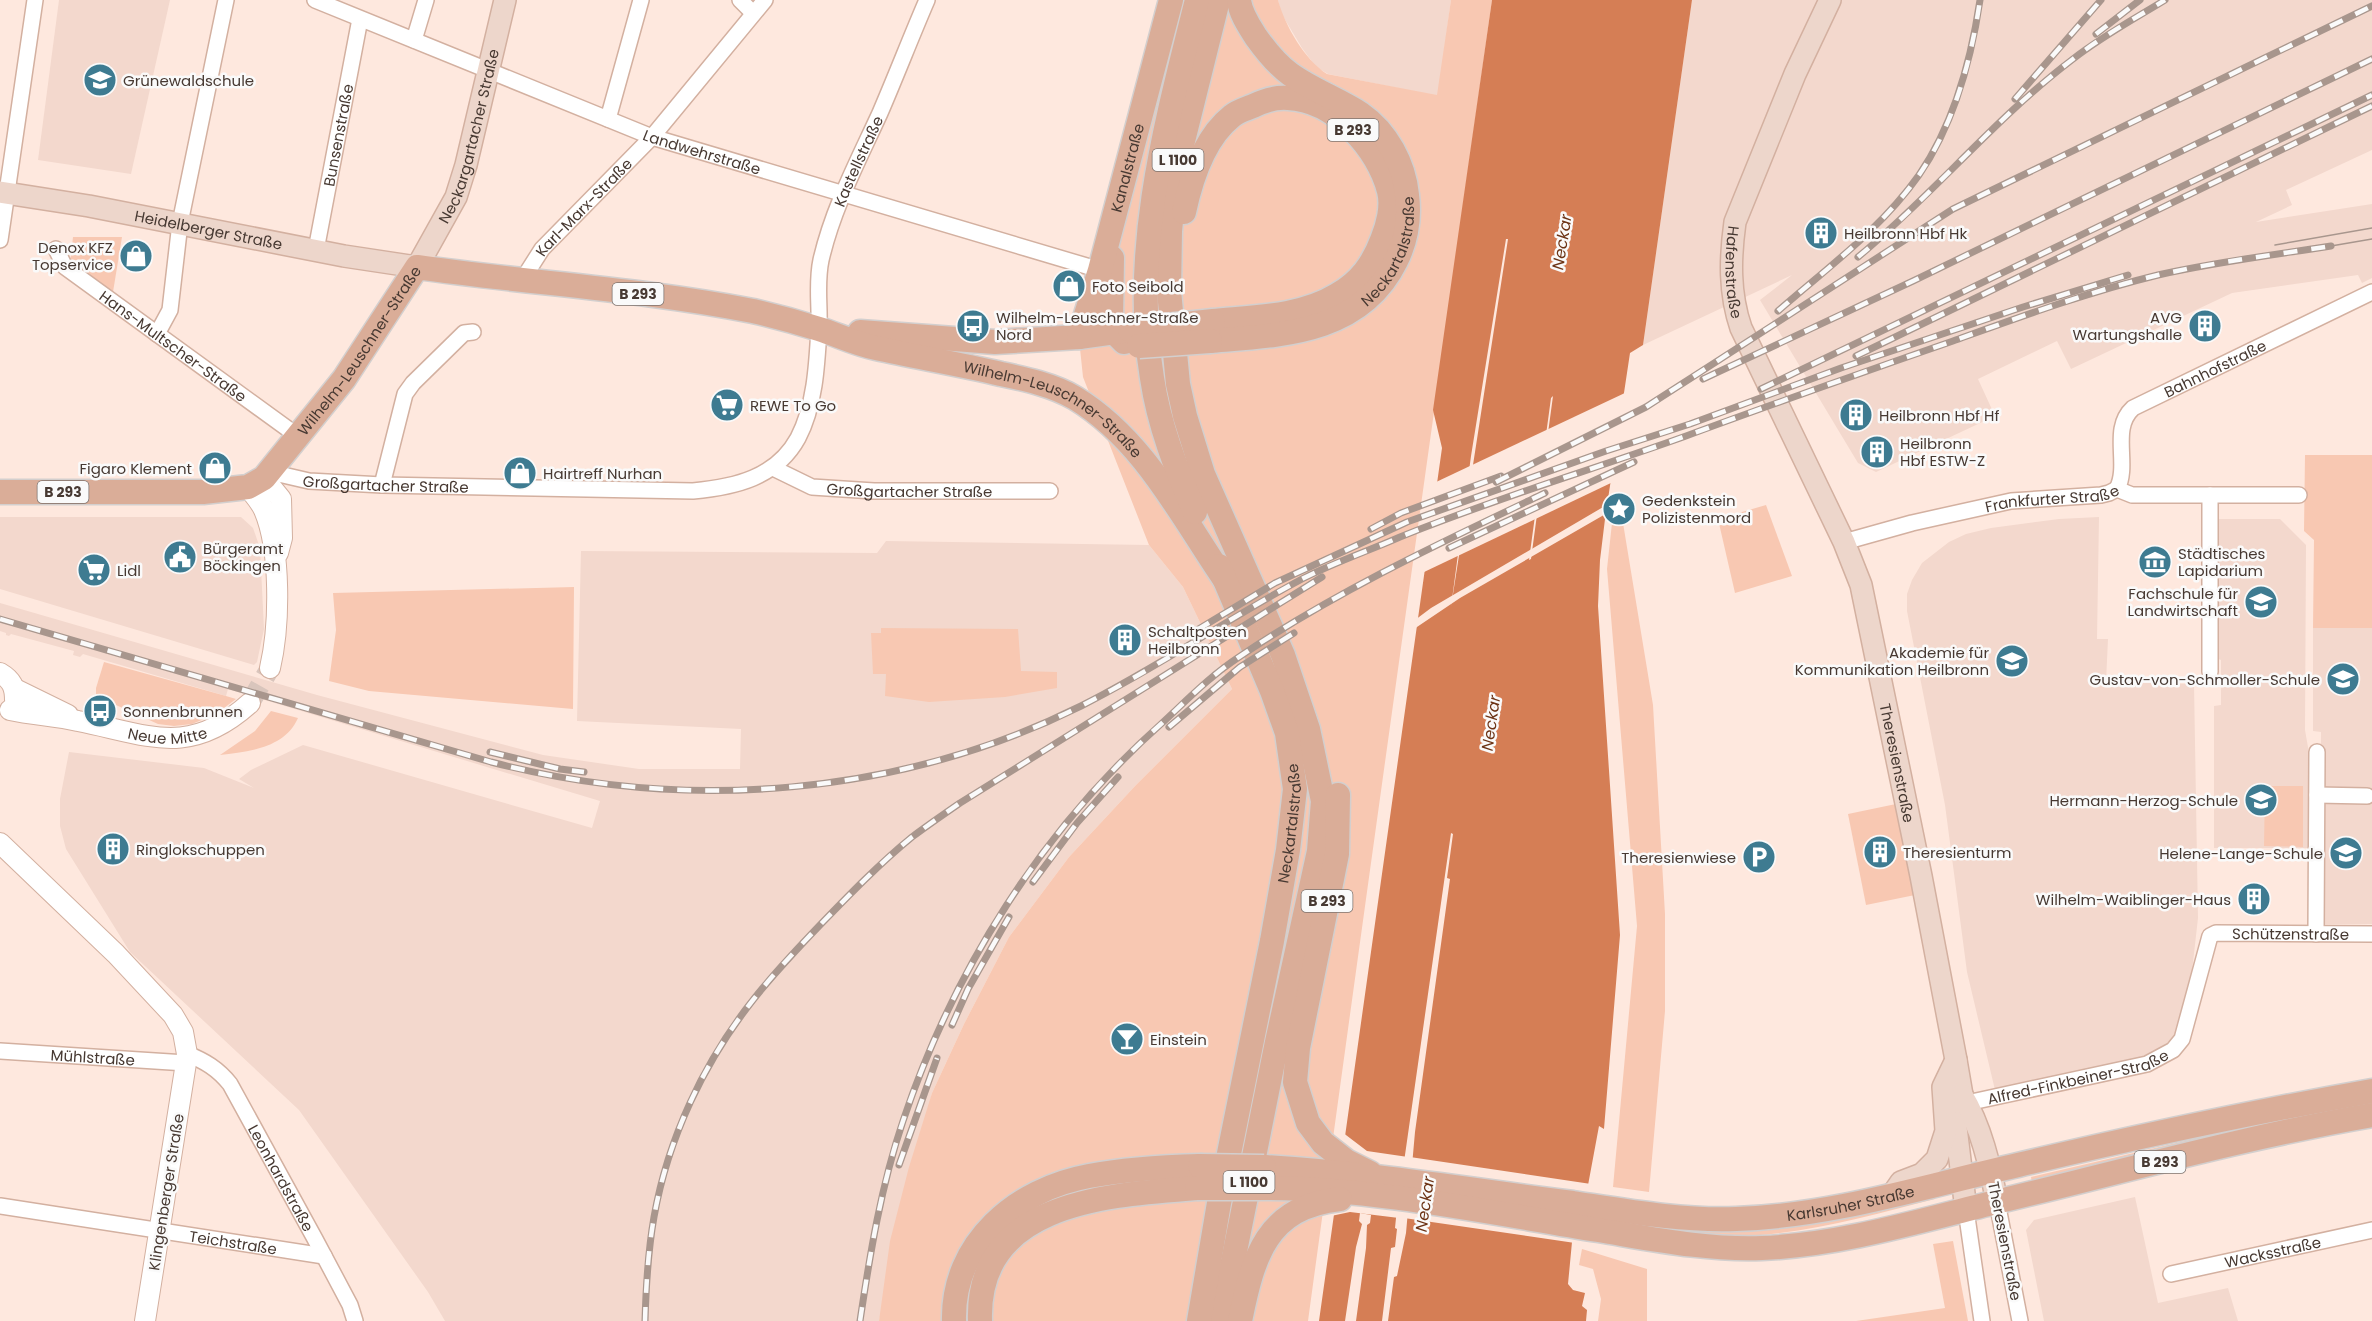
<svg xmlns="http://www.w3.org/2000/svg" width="2372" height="1321" viewBox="0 0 2372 1321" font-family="Poppins,sans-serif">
  <rect width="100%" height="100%" fill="#fee8de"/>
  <g fill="#f3d8cd">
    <path d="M59,0h111l-39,174 -93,-14z"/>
    <path d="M1278,0h173l-13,96 -110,-22 -12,-7 -14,-19 -21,-35z"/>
    <path d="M1692,0h680v150l-86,40 6,15 -36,17 116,-18v74l-10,5 -4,-8 -126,18 -161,76 -14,-28 -79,38 17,37 -119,56 -18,-9 -98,-163 32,-25 -149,70z"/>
    <path d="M0,517h241l12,11 7,20 4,81 -7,33 -3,3 -254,-76z"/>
    <path d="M2099,517l-2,122h11l-2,43 88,2 4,234 -7,62 -10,44 -10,16 -14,10 -24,10 -138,30 -28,-118 -22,-167 -38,-194v-17l5,-14 10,-17 27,-21 17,-8 25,-6 68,-9z"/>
    <path d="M2217,519h63l26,26 -1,185 4,23 -1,95h-94v-142l7,-1v-45l-5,-2z"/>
    <path d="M886,541l263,4 34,42 49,102 -96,96 -67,72 -60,80 -45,87 -32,69 -53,228h-434l-17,-29 -129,-182 -169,-158 -64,-103 -6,-23v-27l9,-47 135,16 50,20 -15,-9 12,-9 52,-25 289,83 8,-27 -372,-112 -2,7 -143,-42 -3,3 -7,-2 1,-4 -63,-17 -2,2 -3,-1v-2l-6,-2v-28l317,92 226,60 96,14h101l1,-40 -164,-8 4,-170 296,2z"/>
    <path d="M2313,628h59v296h-49l-3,-3 1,-189 -8,-1z"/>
    <path d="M2135,1197l23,106 70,-15 10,33h-194l-18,-91 8,-10z"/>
  </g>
  <g fill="#f8c8b2">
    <path d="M1160,0h118c7,26 27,60 49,74l110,21 14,-95h41c-62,440 -124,880 -184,1321h-429l11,-80 19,-74 23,-74 32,-69 45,-87 60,-80 67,-72 96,-96 -49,-102 -34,-42 -66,-168 -6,-57z"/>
    <path d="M73,237h49l-9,55 -43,-28z"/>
    <path d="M2305,455h67v173h-59l1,-88 -10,-9z"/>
    <path d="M1766,505l26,71 -57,17 -17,-74z"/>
    <path d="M1612,523h11l30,182 12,209v97l-16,181 -36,-5 24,-261 -30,-357z"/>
    <path d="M574,587l-1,122 -204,-18 -40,-10 7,-51 -3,-37z"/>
    <path d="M881,628l137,1 3,42 36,1v16l-52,9 -76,5 -44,-6 1,-22h-13l-2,-41h10z"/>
    <path d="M104,662l122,34 10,3 -20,15 -24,10 -18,2 -16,-2 -62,-28v-8z"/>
    <path d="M271,711l27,7c-13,30 -50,34 -78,37l35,-24z"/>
    <path d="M2265,786h38v61l-39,-1z"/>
    <path d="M1896,804l19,91 -49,10 -18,-91z"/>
    <path d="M2372,1102l-340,81 -1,-6 235,-55z"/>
    <path d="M1933,1194l2,5c-70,18 -150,41 -223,37 -23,-1 -46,-5 -69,-8v-4z"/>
    <path d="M1953,1241l15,80h-112l89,-13 -12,-64z"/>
    <path d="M1582,1249l65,20v52h-49l3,-22 -8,-30 -14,-4z"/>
  </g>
  <path fill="#d57e55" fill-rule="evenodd" d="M1492,0h200l-49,345 -13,8 -25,166 -5,41 -2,46 22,329 -16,194 -5,-3 -13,70 -14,46 -4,42 5,6 12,3 -3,13 5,4 -1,11h-198l6,-44 3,-1 9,-43 9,-101 35,-253 -3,-1 6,-44 -2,-1 -55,385 -1,10 2,1 -2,18 -4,1 -9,73h-26l10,-73 1,-23 3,-2 1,-8 -11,-2 -1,8 3,3 -6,23 -11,74h-26l123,-873 -9,-38zM1506,239h2l-57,368 20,-151zM1553,396l-22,163 -2,1 22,-162z"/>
  <g fill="#fee8de">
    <path d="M1627,392l-14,90 -191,91 12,-90z"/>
    <path d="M1610,503l-1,9 -149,86 -46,31 1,-9 16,-12z"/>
    <path d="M1342,1132l25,19 41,6 -9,61 -49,-6 -19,4z"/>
    <path d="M1410,1157l181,27 -16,59 -171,-25z"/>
  </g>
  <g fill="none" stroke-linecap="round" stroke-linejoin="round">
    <path stroke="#d9c5bc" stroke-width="20" stroke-dasharray="20 10" stroke-linecap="butt" d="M250,703l20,-35"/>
    <defs>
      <g id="minor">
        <path id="s1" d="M315,0l337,137 448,133"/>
        <path d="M740,0l13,13"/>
        <path d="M414,40l12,-40"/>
        <path d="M608,119l33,-119"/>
        <path d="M0,240l35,-240"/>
        <path id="s2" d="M56,249l9,18 234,170"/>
        <path id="s3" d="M316,250l44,-231"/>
        <path id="s4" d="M521,282l21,-33 110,-112 113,-137"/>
        <path d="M157,334l13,-24 10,-87 46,-223"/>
        <path id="s5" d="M773,468l39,19 62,4h176"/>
        <path id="s6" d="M270,472l39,9 73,4 311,6c42,-4 83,-13 105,-53 17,-32 19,-74 21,-110 1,-23 -3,-45 2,-68 12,-52 37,-99 59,-147 16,-37 31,-76 47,-113"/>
        <path d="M382,485l23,-91 8,-11 51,-50 9,-1"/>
        <path id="s7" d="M2117,489c13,-25 -7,-60 16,-81l239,-116"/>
        <path d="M2117,489l15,6h167"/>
        <path d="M2210,495v177"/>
        <path id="s8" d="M1844,542l68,-19 99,-22 90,-6 8,-2 8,-4"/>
        <path d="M2317,795l50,1"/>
        <path d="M2316,934l1,-182"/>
        <path id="s9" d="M0,1051l186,12"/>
        <path id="s10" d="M187,1054c18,7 31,15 43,30l85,155 35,66 5,16"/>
        <path id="s11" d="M1967,1103l180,-39 26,-14 9,-11 28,-103 6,-3 156,1"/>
        <path d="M1997,1202l23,119"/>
        <path id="s12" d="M0,1206l324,50"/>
        <path d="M1966,1210l16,111"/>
        <path id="s13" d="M2171,1274l201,-44"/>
      </g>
      <g id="tertiary">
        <path d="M264,478l17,21 1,39 -4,15"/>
        <path d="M248,487c5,7 12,14 16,23 17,40 16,115 6,158"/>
        <path d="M0,673c12,7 15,14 15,27"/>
        <path d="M15,689l53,26"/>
        <path id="s14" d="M10,710c23,5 46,6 68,11 71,14 111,37 172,-18"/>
        <path d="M0,843l116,111 57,61 10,17 4,22 -1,9 -41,258"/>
      </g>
      <g id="secondary">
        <path id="s15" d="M1830,0l-35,74 -60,148c-5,36 -6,71 6,106l103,214 17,43 60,291 35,184 6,35 -6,32 10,83"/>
        <path id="s16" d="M0,192l89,14 255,50 73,11 39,-70 10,-32 39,-165"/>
        <path d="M1962,1095c19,31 28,71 35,107"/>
        <path d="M1892,1195l9,-13 21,-8 15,-15 9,-28 -3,-44 13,-27"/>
      </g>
      <g id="primary">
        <path d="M1218,0l-42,169 -6,62 -1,60 9,93 7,32 18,58 80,181 25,74 15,72 -4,50 -42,191 -56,279"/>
        <path d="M1184,212c7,-33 20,-74 48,-96 6,-5 14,-7 21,-10 10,-5 23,-9 35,-8 47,2 90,50 101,93 4,15 -1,35 -7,49 -9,24 -22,42 -45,55 -36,22 -83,22 -124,26"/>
        <path d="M1112,258l-1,61 3,13 10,10"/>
        <path d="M860,332l135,10 84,-5 51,-7"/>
        <path id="s17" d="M1079,337l21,-67 71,-270"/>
        <path id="s18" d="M1210,341c71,-6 150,-7 186,-80 11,-22 14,-42 11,-66 -3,-31 -20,-63 -46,-81 -23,-15 -49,-24 -71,-40 -14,-10 -24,-23 -34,-37 -7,-11 -16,-24 -17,-37"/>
        <path id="s19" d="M0,492h203l45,-5 16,-9 80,-99 73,-112c111,16 225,22 336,44 22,5 44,11 66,18 19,6 37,15 57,19 41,9 83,16 125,26 24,5 52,11 74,24 69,42 106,118 150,182"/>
        <path d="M1195,512c-19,-43 -36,-87 -43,-134 -21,-128 14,-255 45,-378"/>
        <path d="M1338,795l-1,59 -39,194 -3,34 13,41 15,20 23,18 24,12"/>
        <path id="s20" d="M1264,1167c104,6 206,23 309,36 53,8 109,18 163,16 96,-3 189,-33 282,-54 118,-28 235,-53 354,-74"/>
        <path d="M1260,1188c114,0 226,24 338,42 55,9 108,20 164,18 79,-3 157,-27 234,-46 125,-30 249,-65 376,-87"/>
        <path d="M954,1321c-2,-78 63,-132 135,-145 37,-7 74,-9 111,-10"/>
        <path d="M980,1321c-4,-120 129,-126 217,-133"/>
        <path id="s21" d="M1199,1321l20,-118 53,-262 16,-91 7,-61 -8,-56 -15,-42 -53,-125"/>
        <path d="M1240,1321c13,-64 26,-114 100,-122"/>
      </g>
    </defs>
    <use href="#minor" stroke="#d3b0a0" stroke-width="18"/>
    <use href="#tertiary" stroke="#d3b0a0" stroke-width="22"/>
    <use href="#secondary" stroke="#d3b0a0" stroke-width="24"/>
    <use href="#primary" stroke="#d3cfce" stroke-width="27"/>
    <use href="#minor" stroke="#fff" stroke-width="15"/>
    <use href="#tertiary" stroke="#fff" stroke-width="20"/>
    <use href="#secondary" stroke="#edd6cb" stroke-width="21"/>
    <use href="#primary" stroke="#daad98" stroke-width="24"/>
    <g stroke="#a8968d" stroke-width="1.5">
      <path d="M2275,245l97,-17"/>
      <path d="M2331,246l41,-7"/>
    </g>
    <defs>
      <g id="rail">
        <path d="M2096,34l44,-34"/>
        <path d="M2015,99l86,-99"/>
        <path d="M1858,257c75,-62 137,-139 215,-198 28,-22 61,-40 92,-59"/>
        <path d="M1778,311c49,-43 103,-82 141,-136 35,-51 52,-114 61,-175"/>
        <path d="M1856,356l516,-250"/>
        <path d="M1703,379l210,-98 459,-222"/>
        <path d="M1761,389l611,-294"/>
        <path d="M1496,482l150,-75 307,-198 419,-203"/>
        <path d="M1371,529l30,-16 100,-37"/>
        <path d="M1449,548l185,-86"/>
        <path d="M0,619l491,143c196,51 409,34 590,-56 76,-38 146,-87 221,-127 31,-16 66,-28 98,-42 94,-38 191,-67 286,-101 89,-33 178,-64 267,-95 67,-24 135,-49 205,-66 57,-13 115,-20 173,-29"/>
        <path d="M1197,630l78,-47 132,-61 199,-71 84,-27 151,-56 182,-61 105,-32"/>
        <path d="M1169,727l71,-60 54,-34"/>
        <path d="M490,752l70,17 24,3"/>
        <path d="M1033,882l44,-59 41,-46"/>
        <path d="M952,1025l16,-36 41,-72"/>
        <path d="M899,1165l38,-107"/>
        <path d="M645,1321c1,-35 3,-70 9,-104 14,-79 50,-155 99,-217 21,-27 44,-51 67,-75 29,-30 59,-61 92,-88 16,-12 32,-23 48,-34l362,-226"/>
        <path d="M860,1321c10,-67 21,-135 43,-200 51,-152 139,-291 258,-397 25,-23 49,-48 78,-67 96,-65 201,-114 306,-164"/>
      </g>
    </defs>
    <use href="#rail" stroke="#a8968d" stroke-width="7"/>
    <use href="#rail" stroke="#fafafa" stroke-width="4.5" stroke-dasharray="14" stroke-linecap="butt"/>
    <defs>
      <g id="primary-bridge">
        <path d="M1130,330l83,-9"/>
        <path d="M1139,346l71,-5"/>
        <path d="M1200,1166l64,1"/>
        <path d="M1197,1188h63"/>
      </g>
    </defs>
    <use href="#primary-bridge" stroke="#d3cfce" stroke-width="27" stroke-linecap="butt"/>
    <use href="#primary-bridge" stroke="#daad98" stroke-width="24"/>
  </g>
  <defs>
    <symbol id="school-disc" viewBox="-11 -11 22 22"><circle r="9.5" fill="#3e7b91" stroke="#fafafa"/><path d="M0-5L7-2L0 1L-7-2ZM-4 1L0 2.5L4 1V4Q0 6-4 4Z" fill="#fff"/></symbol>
    <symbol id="building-disc" viewBox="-11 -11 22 22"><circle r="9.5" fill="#3e7b91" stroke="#fafafa"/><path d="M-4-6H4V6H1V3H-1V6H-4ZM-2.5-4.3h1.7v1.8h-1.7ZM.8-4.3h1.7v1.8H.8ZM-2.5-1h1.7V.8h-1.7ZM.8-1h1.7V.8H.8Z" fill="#fff"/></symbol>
    <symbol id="shop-disc" viewBox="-11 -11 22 22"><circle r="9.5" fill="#3e7b91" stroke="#fafafa"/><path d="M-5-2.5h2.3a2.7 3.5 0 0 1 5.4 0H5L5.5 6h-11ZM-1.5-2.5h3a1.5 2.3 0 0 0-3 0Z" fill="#fff"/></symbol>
    <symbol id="bus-disc" viewBox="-11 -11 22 22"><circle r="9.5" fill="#3e7b91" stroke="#fafafa"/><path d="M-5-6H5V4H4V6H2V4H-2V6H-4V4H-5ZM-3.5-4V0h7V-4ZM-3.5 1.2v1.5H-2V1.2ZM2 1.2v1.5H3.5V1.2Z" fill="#fff"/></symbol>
    <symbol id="supermarket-disc" viewBox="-11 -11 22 22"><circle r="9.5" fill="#3e7b91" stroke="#fafafa"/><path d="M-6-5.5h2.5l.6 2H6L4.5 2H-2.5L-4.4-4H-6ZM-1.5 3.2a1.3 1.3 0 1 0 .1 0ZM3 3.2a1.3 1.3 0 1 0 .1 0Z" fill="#fff"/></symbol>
    <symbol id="sight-disc" viewBox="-11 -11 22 22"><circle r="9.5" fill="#3e7b91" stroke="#fafafa"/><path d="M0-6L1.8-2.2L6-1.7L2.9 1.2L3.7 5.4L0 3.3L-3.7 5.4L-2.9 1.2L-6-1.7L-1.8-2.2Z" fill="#fff"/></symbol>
    <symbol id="civic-disc" viewBox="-11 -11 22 22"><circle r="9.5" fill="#3e7b91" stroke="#fafafa"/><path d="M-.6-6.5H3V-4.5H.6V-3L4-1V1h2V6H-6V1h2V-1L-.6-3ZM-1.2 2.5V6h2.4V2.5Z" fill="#fff"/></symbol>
    <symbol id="museum-disc" viewBox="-11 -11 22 22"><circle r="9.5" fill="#3e7b91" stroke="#fafafa"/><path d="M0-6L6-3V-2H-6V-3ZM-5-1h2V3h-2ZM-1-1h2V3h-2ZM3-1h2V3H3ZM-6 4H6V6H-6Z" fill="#fff"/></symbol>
    <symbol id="parking-disc" viewBox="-11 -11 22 22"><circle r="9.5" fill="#3e7b91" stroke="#fafafa"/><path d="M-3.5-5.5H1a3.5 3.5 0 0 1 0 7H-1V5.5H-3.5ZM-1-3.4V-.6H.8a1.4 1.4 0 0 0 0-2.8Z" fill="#fff"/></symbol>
    <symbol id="bar-disc" viewBox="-11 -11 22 22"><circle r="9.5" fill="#3e7b91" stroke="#fafafa"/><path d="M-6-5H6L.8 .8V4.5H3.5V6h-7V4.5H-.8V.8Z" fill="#fff"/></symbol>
  </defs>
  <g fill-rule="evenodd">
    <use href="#school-disc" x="81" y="61" width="38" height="38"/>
    <use href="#building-disc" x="1802" y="214" width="38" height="38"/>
    <use href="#shop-disc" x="117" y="237" width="38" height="38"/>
    <use href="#shop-disc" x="1050" y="267" width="38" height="38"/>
    <use href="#bus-disc" x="954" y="307" width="38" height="38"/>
    <use href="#building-disc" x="2186" y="307" width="38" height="38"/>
    <use href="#supermarket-disc" x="708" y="386" width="38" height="38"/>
    <use href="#building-disc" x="1837" y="396" width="38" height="38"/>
    <use href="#building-disc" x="1858" y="433" width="38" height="38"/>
    <use href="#shop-disc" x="196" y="449" width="38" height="38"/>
    <use href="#shop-disc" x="501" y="454" width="38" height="38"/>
    <use href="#sight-disc" x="1600" y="490" width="38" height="38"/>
    <use href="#civic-disc" x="161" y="538" width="38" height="38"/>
    <use href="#museum-disc" x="2136" y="543" width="38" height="38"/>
    <use href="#supermarket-disc" x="75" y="551" width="38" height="38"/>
    <use href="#school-disc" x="2242" y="583" width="38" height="38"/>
    <use href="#building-disc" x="1106" y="621" width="38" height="38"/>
    <use href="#school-disc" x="1993" y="642" width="38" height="38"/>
    <use href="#school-disc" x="2324" y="660" width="38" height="38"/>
    <use href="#bus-disc" x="81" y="692" width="38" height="38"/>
    <use href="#school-disc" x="2242" y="781" width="38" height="38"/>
    <use href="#building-disc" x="94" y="830" width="38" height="38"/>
    <use href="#building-disc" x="1861" y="833" width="38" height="38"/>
    <use href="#school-disc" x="2327" y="834" width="38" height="38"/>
    <use href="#parking-disc" x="1740" y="838" width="38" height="38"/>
    <use href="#building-disc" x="2235" y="880" width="38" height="38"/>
    <use href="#bar-disc" x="1108" y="1020" width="38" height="38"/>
  </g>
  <g text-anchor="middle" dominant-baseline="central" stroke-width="5" stroke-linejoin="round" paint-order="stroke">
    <g fill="#fafafa" stroke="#7d736e" stroke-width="1.5">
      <rect x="1327.5" y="119" width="51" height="22" rx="4.5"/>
      <rect x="1152.5" y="149" width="51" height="22" rx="4.5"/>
      <rect x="612.5" y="283" width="51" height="22" rx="4.5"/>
      <rect x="37.5" y="481" width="51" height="22" rx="4.5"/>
      <rect x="1301.5" y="890" width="51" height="22" rx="4.5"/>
      <rect x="2134.5" y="1151" width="51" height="22" rx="4.5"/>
      <rect x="1223.5" y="1171" width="51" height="22" rx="4.5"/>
    </g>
    <g font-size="14" font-weight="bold" fill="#473932">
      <text x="1353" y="130">B 293</text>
      <text x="1178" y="160">L 1100</text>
      <text x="638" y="294">B 293</text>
      <text x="63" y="492">B 293</text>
      <text x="1327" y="901">B 293</text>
      <text x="2160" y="1162">B 293</text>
      <text x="1249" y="1182">L 1100</text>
    </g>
    <g font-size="15" fill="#473932" stroke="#fafafa" text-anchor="start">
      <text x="123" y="80">Grünewaldschule</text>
      <text x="1844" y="233">Heilbronn Hbf Hk</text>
      <text x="113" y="247" text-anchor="end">Denox KFZ<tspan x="113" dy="17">Topservice</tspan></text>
      <text x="1092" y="286">Foto Seibold</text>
      <text x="996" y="317">Wilhelm-Leuschner-Straße<tspan x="996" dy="17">Nord</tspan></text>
      <text x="2182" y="317" text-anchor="end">AVG<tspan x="2182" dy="17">Wartungshalle</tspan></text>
      <text x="750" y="405">REWE To Go</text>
      <text x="1879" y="415">Heilbronn Hbf Hf</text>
      <text x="1900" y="443">Heilbronn<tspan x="1900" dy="17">Hbf ESTW-Z</tspan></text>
      <text x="192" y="468" text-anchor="end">Figaro Klement</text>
      <text x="543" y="473">Hairtreff Nurhan</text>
      <text x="1642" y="500">Gedenkstein<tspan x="1642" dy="17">Polizistenmord</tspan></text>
      <text x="203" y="548">Bürgeramt<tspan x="203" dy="17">Böckingen</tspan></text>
      <text x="2178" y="553">Städtisches<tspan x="2178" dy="17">Lapidarium</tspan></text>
      <text x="117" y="570">Lidl</text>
      <text x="2238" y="593" text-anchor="end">Fachschule für<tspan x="2238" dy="17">Landwirtschaft</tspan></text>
      <text x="1148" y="631">Schaltposten<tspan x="1148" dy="17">Heilbronn</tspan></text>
      <text x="1989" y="652" text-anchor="end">Akademie für<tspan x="1989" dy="17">Kommunikation Heilbronn</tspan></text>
      <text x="2320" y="679" text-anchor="end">Gustav-von-Schmoller-Schule</text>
      <text x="123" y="711">Sonnenbrunnen</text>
      <text x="2238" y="800" text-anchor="end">Hermann-Herzog-Schule</text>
      <text x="136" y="849">Ringlokschuppen</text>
      <text x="1903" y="852">Theresienturm</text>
      <text x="2323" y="853" text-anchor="end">Helene-Lange-Schule</text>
      <text x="1736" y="857" text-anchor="end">Theresienwiese</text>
      <text x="2231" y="899" text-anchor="end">Wilhelm-Waiblinger-Haus</text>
      <text x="1150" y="1039">Einstein</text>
    </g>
    <g font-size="15" fill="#473932" stroke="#fafafa">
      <text stroke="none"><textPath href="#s3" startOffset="117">Bunsenstraße</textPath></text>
      <text stroke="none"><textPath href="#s16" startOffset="566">Neckargartacher Straße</textPath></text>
      <text stroke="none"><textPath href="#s1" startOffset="416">Landwehrstraße</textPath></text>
      <text stroke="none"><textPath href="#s6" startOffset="834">Kastellstraße</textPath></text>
      <text stroke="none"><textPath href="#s17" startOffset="176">Kanalstraße</textPath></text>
      <text stroke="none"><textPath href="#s4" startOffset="98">Karl-Marx-Straße</textPath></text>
      <text stroke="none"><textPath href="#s16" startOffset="212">Heidelberger Straße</textPath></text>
      <text stroke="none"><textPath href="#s18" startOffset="220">Neckartalstraße</textPath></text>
      <text stroke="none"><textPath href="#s15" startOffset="292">Hafenstraße</textPath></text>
      <text stroke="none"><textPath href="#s2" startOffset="154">Hans-Multscher-Straße</textPath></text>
      <text stroke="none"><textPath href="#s19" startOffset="426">Wilhelm-Leuschner-Straße</textPath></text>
      <text stroke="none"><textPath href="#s7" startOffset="176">Bahnhofstraße</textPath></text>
      <text stroke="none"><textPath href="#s19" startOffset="1186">Wilhelm-Leuschner-Straße</textPath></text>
      <text stroke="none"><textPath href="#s6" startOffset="117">Großgartacher Straße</textPath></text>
      <text stroke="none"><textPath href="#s5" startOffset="141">Großgartacher Straße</textPath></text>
      <text stroke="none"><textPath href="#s8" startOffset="213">Frankfurter Straße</textPath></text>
      <text stroke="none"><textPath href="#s14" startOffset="160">Neue Mitte</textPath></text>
      <text stroke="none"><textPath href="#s15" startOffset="814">Theresienstraße</textPath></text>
      <text stroke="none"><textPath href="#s21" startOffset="506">Neckartalstraße</textPath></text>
      <text stroke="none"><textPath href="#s11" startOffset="416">Schützenstraße</textPath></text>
      <text stroke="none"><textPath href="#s9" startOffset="93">Mühlstraße</textPath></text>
      <text stroke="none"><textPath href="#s11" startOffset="114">Alfred-Finkbeiner-Straße</textPath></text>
      <text stroke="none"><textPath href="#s10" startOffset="160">Leonhardstraße</textPath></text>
      <text transform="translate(166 1192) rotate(-81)">Klingenberger Straße</text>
      <text stroke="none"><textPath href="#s20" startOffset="591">Karlsruher Straße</textPath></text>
      <text transform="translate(2005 1241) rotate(79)">Theresienstraße</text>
      <text stroke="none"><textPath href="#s12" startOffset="236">Teichstraße</textPath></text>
      <text stroke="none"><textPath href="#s13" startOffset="104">Wacksstraße</textPath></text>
    </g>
    <g font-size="16" font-style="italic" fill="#6d3416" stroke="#fafafa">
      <text transform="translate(1562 242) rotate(-81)">Neckar</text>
      <text transform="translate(1491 723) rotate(-82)">Neckar</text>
      <text transform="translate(1425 1204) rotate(-82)">Neckar</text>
    </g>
  </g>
</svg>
